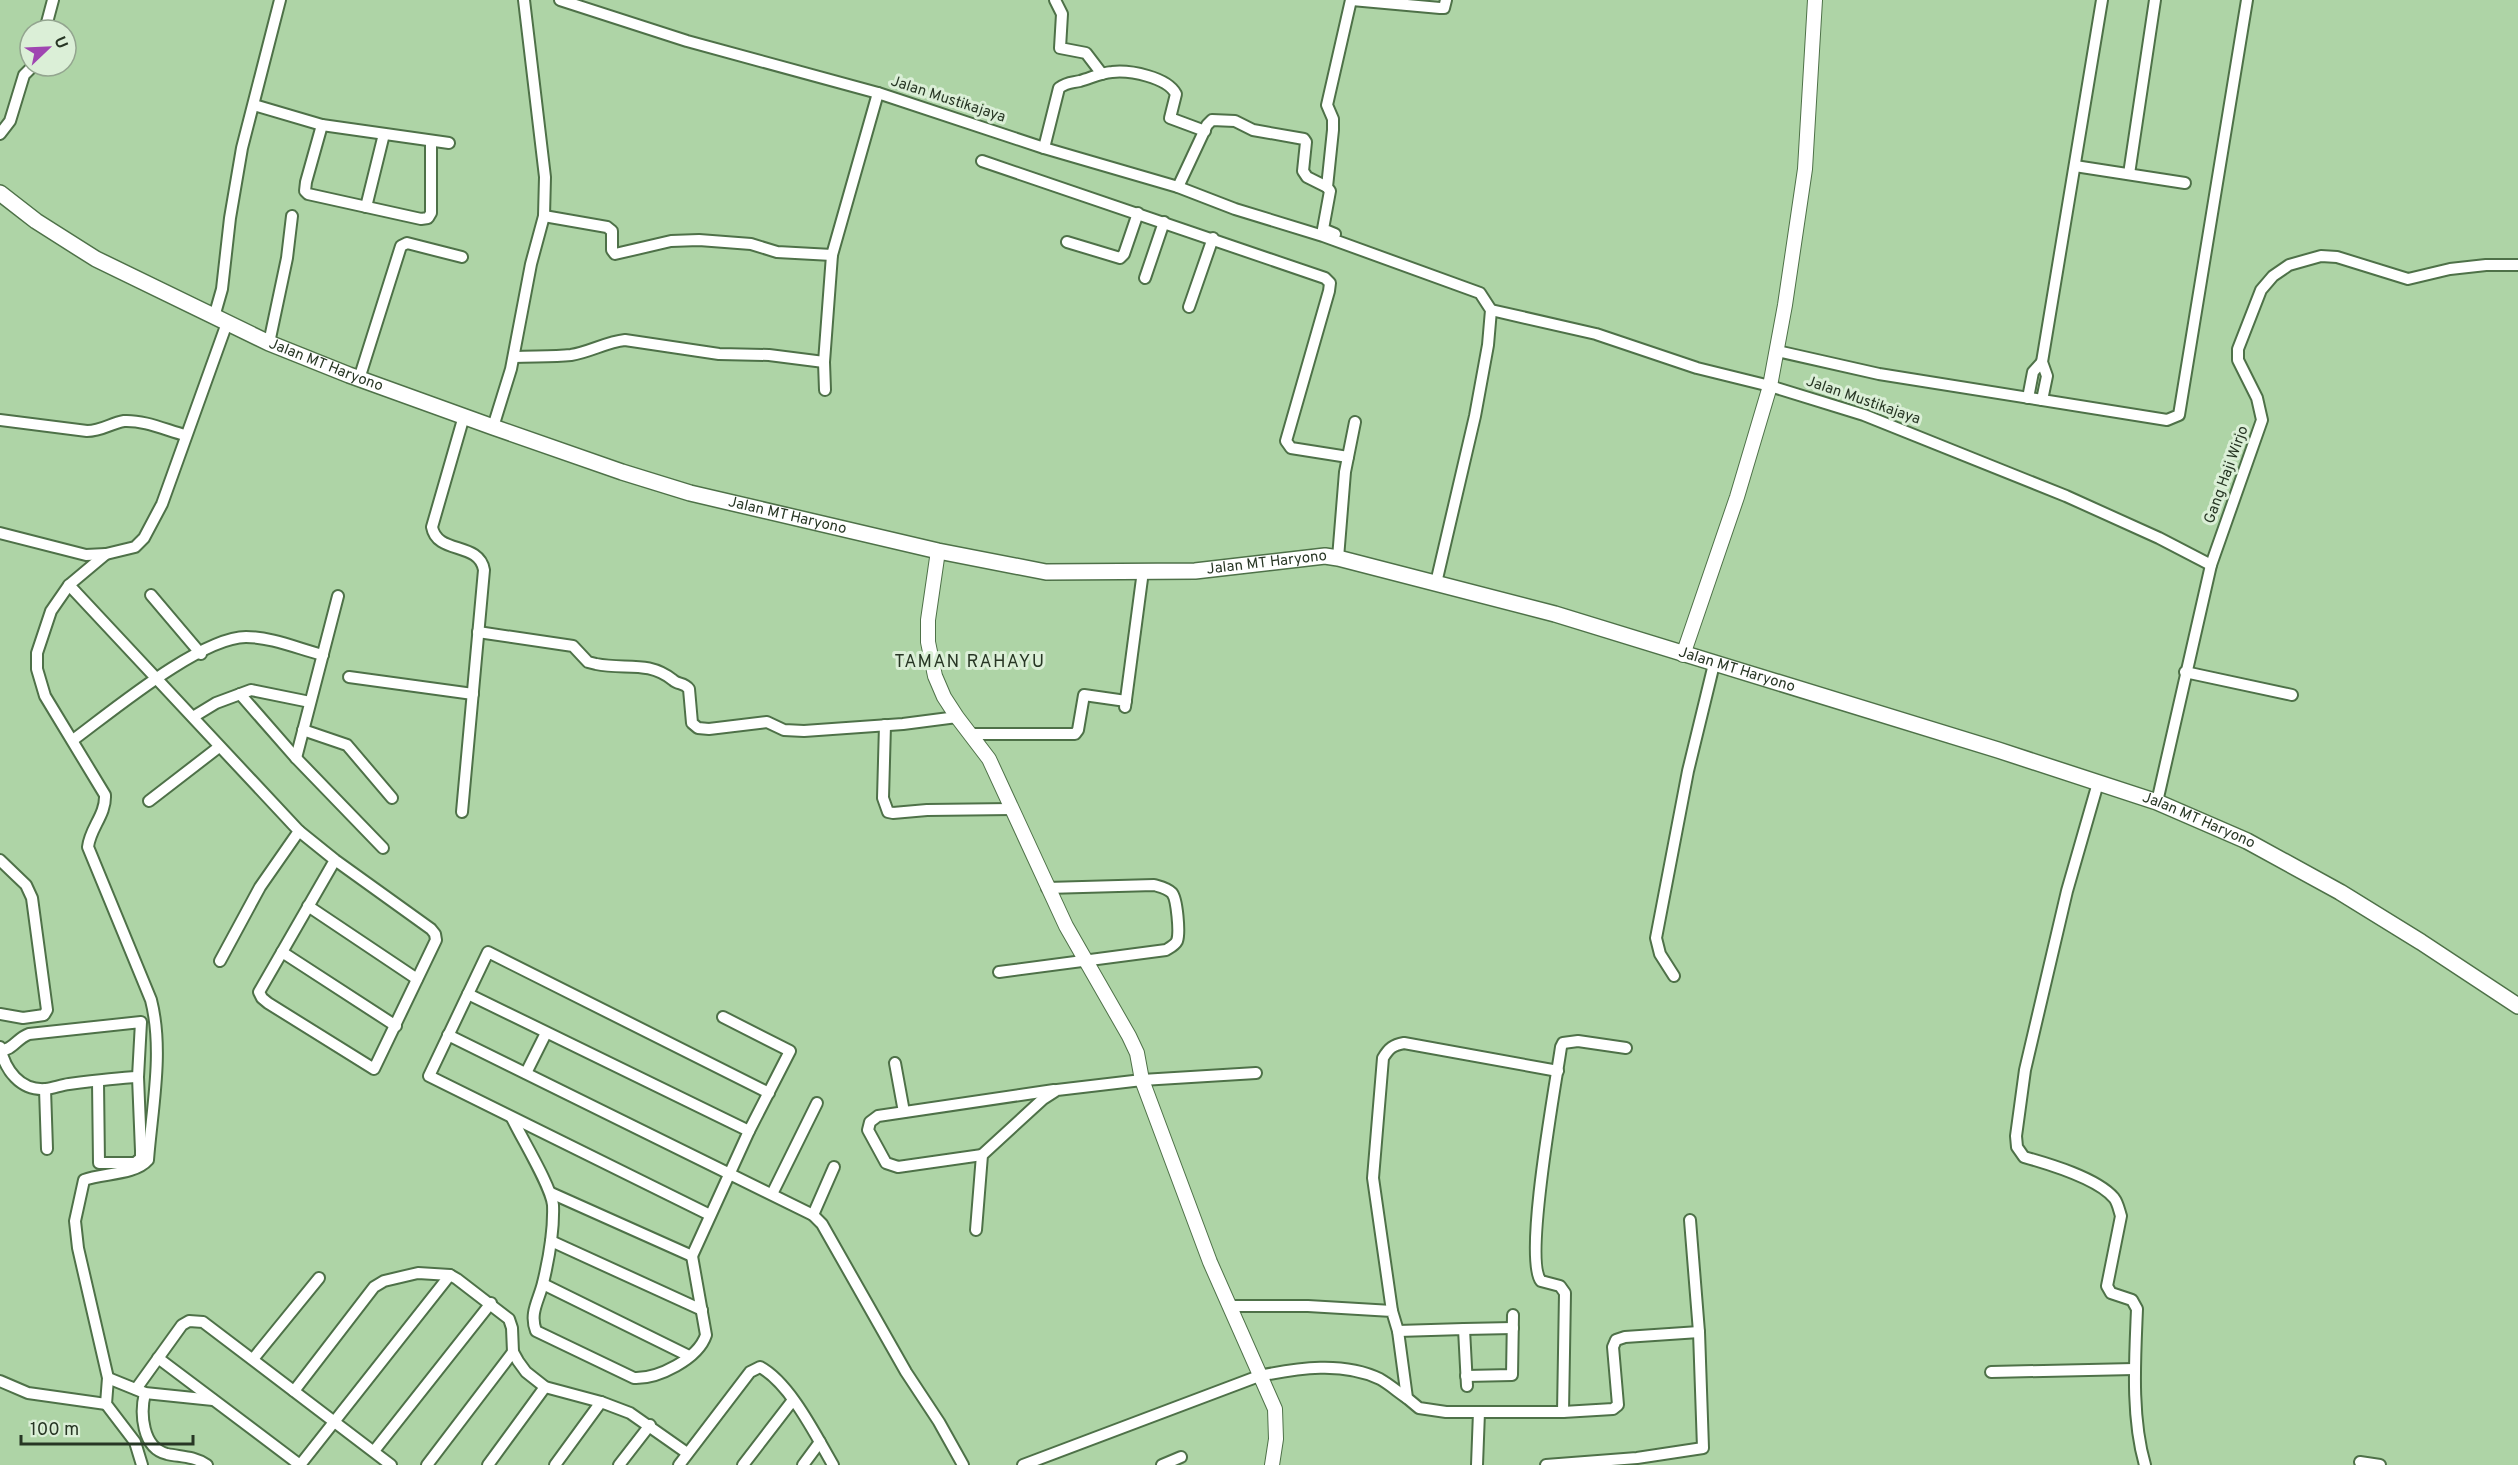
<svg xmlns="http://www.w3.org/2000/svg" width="2518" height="1465" viewBox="0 0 2518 1465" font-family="Overpass,sans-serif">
  <rect width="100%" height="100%" fill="#aed4a6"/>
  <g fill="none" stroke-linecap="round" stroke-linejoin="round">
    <defs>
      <g id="minor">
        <path d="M560,0l127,41 191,52 166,55 134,39 57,22 88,27 157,57 11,17 -3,35 -13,71 -39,167"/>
        <path d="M1055,0l7,14 -2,34 26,5 16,21"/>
        <path d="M1352,0l88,8h4l2,-8"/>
        <path d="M45,30l8,-30"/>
        <path d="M254,105l68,20 127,18"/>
        <path d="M322,125l-16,57 -1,9 3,3 113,25 7,-1 3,-5v-71"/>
        <path d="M0,134l10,-13 14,-46 9,-9"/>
        <path d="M1044,148l15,-60c8,-6 12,-5 21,-7 11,-3 20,-8 32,-9 18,-2 55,5 64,22l-6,24 35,13"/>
        <path d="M982,161l343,117 5,5 -1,8 -43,150 5,7 57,9"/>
        <path d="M2075,166l110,17"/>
        <path d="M2129,174l26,-174"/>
        <path d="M1178,187l29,-62 5,-5 23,1 18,9 51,9 2,3 -3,29 4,6 20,10"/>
        <path d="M366,207l18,-73"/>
        <path d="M544,216l63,11 5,4v19l3,4 56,-13 28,-1 52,4 26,8 55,3"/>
        <path d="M1335,234l-12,-5 7,-38 -3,-4 6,-57v-11l-6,-14 24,-105"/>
        <path d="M1067,242l53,16 4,-4 14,-41"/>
        <path d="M1145,278l19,-56"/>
        <path d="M1189,307l24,-69"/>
        <path d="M1491,310l105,24 101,34 73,18 94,29 202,81 93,42 52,27"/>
        <path d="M214,317l8,-28 8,-71 12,-70 38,-148"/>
        <path d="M269,343l18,-85 5,-42"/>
        <path d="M1777,351l102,23 288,46 12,-5 68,-415"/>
        <path d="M514,357c18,-1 38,0 57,-2 19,-3 35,-13 54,-15l94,14 50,1 55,7"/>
        <path d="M359,379l42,-133 6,-3 55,14"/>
        <path d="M825,390l-1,-28 8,-107 46,-162"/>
        <path d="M2028,398l5,-26 9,-10"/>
        <path d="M2042,400l5,-24 -5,-14 60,-362"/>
        <path d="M0,420l87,11c15,0 24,-8 37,-10 20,-1 42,9 61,14"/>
        <path d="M493,427l18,-58 20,-105 13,-48 1,-39 -21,-177"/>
        <path d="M0,533l86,22 20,-1"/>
        <path d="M1338,558l7,-86 10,-50"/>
        <path d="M69,585l230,246 -39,56 -40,74"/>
        <path d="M151,595l50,59"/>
        <path d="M478,632l95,14 15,16 8,2c29,6 52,-4 77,16 5,5 11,2 16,9l3,34 6,5 11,1 58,-7 17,8 20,1 99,-7 54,-7"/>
        <path d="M2185,672l107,23"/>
        <path d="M349,677l124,17"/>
        <path d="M240,694l56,64 87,90"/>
        <path d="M1125,707l18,-136"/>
        <path d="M193,717l23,-14 35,-13 59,12"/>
        <path d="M885,725l-2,73 5,14 5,1 34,-3 85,-1"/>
        <path d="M303,730l44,15 45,53"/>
        <path d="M972,734h103l3,-4 6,-35 42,6"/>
        <path d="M73,740c38,-28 128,-103 173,-103 26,0 53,12 77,18"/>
        <path d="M296,758l42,-162"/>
        <path d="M2098,783l-31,108 -42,179 -9,66 1,11 7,10c25,7 73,21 90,41 4,5 5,12 7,18l-14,70 4,7 21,7 5,9c-2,50 -6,108 8,156"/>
        <path d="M149,801l70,-54"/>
        <path d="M2157,802l54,-237 51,-145 -5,-22 -19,-38v-11l23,-59 12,-14 16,-11 32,-9 16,1 71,22 42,-10 36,-4h32"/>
        <path d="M462,812l22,-242c-5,-29 -47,-15 -52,-43l32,-111"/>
        <path d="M299,831l36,29 96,69 4,5 1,6 -62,129 -106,-66 -6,-5 -3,-6 76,-132"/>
        <path d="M0,860l26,25 6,13 15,112 -3,5 -21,3 -23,-4"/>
        <path d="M308,906l109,73"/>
        <path d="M282,952l114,74"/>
        <path d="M999,972l167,-22c5,-3 9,-5 11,-9 3,-8 0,-42 -5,-48 -5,-5 -11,-6 -18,-8l-107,3"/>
        <path d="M1674,976l-14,-22 -4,-16 32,-167 26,-107"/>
        <path d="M468,994l281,137"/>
        <path d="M448,1035l365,180 9,9 84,148 33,50 24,43"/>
        <path d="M0,1047c5,23 20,44 46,42 8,-1 15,-4 23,-5 23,-3 46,-6 69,-7"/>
        <path d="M1,1050c11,1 16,-12 28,-16l112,-12 -3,55 3,74v7l-6,5h-36l-1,-81"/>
        <path d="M895,1063l9,49"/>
        <path d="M526,1073l20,-40"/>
        <path d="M45,1089l2,60"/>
        <path d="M512,1118c10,21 39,68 41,87 1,25 -4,53 -10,78 -4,17 -14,30 -7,48l98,47c24,1 64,-19 72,-43l-14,-79"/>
        <path d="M982,1155l-84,12 -12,-4 -18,-33 2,-8 8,-6 176,-26"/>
        <path d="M551,1193l141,63 57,-125 41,-80 -67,-34"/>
        <path d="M772,1194l45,-91"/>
        <path d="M710,1215l-281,-139 59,-124 281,141"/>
        <path d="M813,1215l21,-48"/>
        <path d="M976,1230l6,-75 61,-56 14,-9 85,-10 114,-7"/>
        <path d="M551,1241l151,69"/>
        <path d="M543,1284l146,72"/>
        <path d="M1229,1306h79l84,5 6,20 9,67 12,10 27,4h117l50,-3 5,-4 -5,-58 3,-7 9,-3 74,-5"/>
        <path d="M1392,1311l-19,-133 10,-120c6,-10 10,-13 21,-15l154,28"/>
        <path d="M1464,1329l49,-1"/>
        <path d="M1398,1331l66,-2 3,57"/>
        <path d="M158,1358l142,107"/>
        <path d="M253,1359l66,-81"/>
        <path d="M1991,1372l143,-3"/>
        <path d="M1466,1376l46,-1 1,-60"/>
        <path d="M108,1378l37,15 68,7"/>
        <path d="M0,1381l28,12 78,11"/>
        <path d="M136,1389l46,-64 7,-4 14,1 188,143"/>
        <path d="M294,1391l80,-104 10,-6 34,-8 32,2 7,4 52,40 3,9 1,24 5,9 8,11 19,15 56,15 29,11 57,40"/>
        <path d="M145,1393c-5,20 -3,55 22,61 14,3 27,2 40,11"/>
        <path d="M1563,1412l2,-119 -5,-7 -19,-5c-18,-21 15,-199 20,-234l2,-4 15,-2 48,7"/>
        <path d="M374,1451l117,-148"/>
        <path d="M2360,1462l20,3"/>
        <path d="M142,1465l-7,-23 -29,-38 2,-26 -30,-130 -3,-27 9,-41c19,-7 51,-5 64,-20 4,-52 16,-109 3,-160l-63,-153c2,-19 18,-32 17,-52l-60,-99 -8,-27v-16l14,-42 18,-26 37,-31 29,-7 9,-9 18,-34 65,-181"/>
        <path d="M300,1465l150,-190"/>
        <path d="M427,1465l86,-113"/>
        <path d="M488,1465l57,-78"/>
        <path d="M555,1465l46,-63"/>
        <path d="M619,1465l31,-40"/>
        <path d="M679,1465l71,-93 10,-5c30,16 56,69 73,98"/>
        <path d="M743,1465l50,-65"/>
        <path d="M803,1465l17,-23"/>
        <path d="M1023,1465l236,-89c39,-8 84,-15 121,3 9,5 18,13 27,19"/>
        <path d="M1162,1465l19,-8"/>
        <path d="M1477,1465l2,-53"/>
        <path d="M1546,1465l91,-7 66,-10 -4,-116 -9,-112"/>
      </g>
      <g id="tertiary">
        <path d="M938,551l-10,69v22l7,34 9,21 13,20 32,42 77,167 63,110 8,17 5,27 68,182 65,147 1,30 -4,26"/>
        <path d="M1683,655l54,-158 33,-111 15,-81 20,-136 10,-169"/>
      </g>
      <g id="secondary">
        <path id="s1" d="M0,193l36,28 60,38 173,84 80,32 144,52 129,45 68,21 248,58 108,21 149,-1 130,-15 13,2 217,56 443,136 159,52 90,39 93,51 81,50 97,64"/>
      </g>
    </defs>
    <use href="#minor" stroke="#4e7148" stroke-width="14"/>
    <use href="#tertiary" stroke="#4e7148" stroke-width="16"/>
    <use href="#secondary" stroke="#4e7148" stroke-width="18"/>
    <use href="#minor" stroke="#fff" stroke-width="10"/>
    <use href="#tertiary" stroke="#fff" stroke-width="14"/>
    <use href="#secondary" stroke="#fff" stroke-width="15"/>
  </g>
  <g text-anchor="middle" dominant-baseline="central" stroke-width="6" stroke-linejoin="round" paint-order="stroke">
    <g font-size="15" fill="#273624" stroke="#dbefd7">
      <text transform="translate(948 100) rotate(18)">Jalan Mustikajaya</text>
      <text stroke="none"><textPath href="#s1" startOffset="370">Jalan MT Haryono</textPath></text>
      <text transform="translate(1863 401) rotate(19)">Jalan Mustikajaya</text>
      <text transform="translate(2227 475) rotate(-70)">Gang Haji Wirjo</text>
      <text stroke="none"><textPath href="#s1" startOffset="856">Jalan MT Haryono</textPath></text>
      <text stroke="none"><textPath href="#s1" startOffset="1342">Jalan MT Haryono</textPath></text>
      <text stroke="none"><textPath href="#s1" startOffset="1828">Jalan MT Haryono</textPath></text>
      <text stroke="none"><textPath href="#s1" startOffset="2314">Jalan MT Haryono</textPath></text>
    </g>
    <g font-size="18" letter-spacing="1.5" fill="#273624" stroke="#dbefd7">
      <text x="970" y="662">TAMAN RAHAYU</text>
    </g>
  </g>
  <g transform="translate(48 48) rotate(67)"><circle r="28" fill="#dbefd7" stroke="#93a58f" stroke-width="1.5"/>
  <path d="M0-4.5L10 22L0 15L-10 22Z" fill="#9f46b1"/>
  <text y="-9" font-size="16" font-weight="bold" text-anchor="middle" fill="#273624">U</text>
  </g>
  <path d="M21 1435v9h172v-9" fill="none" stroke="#273624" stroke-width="3"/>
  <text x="30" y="1435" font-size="18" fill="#273624" stroke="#dbefd7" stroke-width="4.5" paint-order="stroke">100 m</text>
</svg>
